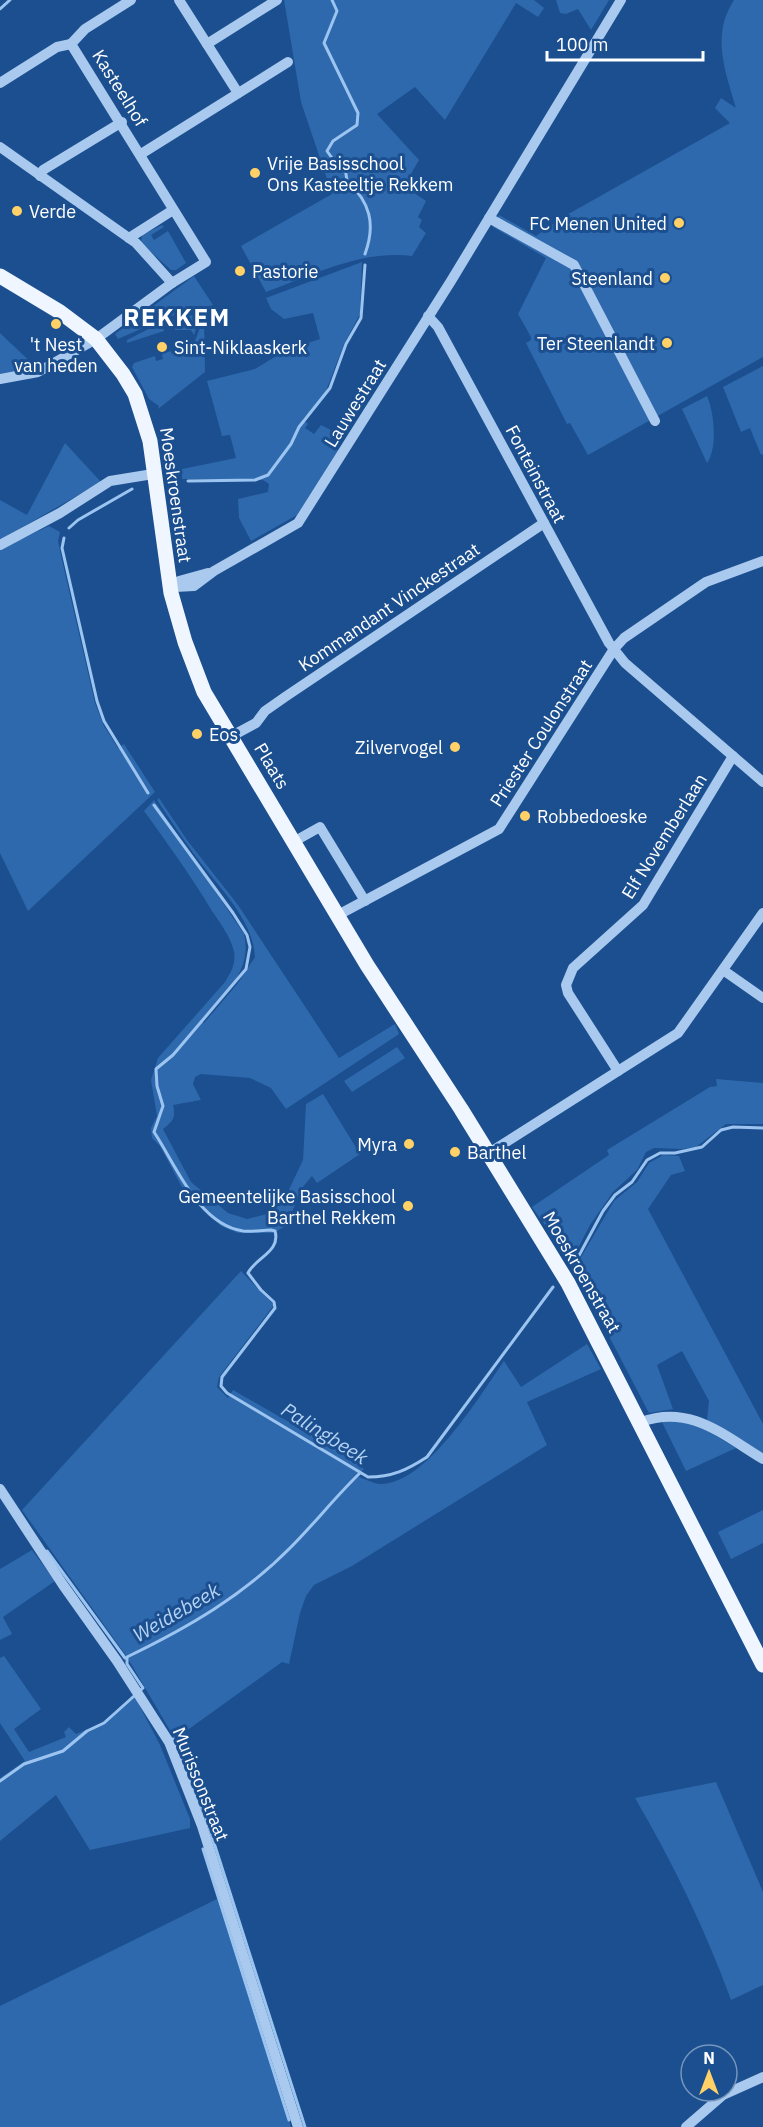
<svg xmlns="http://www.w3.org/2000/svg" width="763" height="2127" viewBox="0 0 763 2127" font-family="'IBM Plex Sans',sans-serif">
  <rect width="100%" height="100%" fill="#1b4f8f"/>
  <g fill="#2e69ad">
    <path d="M284,0h250l10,8 -6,9 -22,-14 -71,117 -30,-33 -38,27 42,46 -15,26 22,15 -8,16 4,3 -3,7 7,6 -14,23c-52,-6 -98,19 -146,36l-25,-46 91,-52 -31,-92z"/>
    <path d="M556,0h53l-18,30 -13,-21 -12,5 -6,-1z"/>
    <path d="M734,0h29v357l-175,98 -18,-32 -3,1 -41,-81 5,-3v-3l-13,-23 28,-56 -53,-31 6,-12 37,21 27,-19 167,-94 -15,-15 6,-10 15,10c-11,-37 -25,-73 -2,-108z"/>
    <path d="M162,225l2,2 -13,8 3,5 14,-9 18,32 -10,7h-5l-30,-27 1,-8z"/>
    <path d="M362,262l-2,52 -16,30 -20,52 -21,23 5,5 -3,4 9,6 7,-9 12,6 -5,14 10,5 -41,65 -46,26 -12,-23 -1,-19 30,-7 1,-8 -6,-4 -81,-1v-10l54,-11 -6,-23 -8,1 -15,-55 48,-12 31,-19 34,-11 -7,-26 -29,6 -13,-10 -5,-11z"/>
    <path d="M194,276l19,29 -45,12 -50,22 -3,-5z"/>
    <path d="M201,313l-7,22 -3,-5h-16l-2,-7 -10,4 1,4 -37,12v-3l33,-17z"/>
    <path d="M204,317l1,55 -47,37 1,-3 -10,-7 -17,-32 2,-4 21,-7 1,5 7,-2 -1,-5 9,-3 1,3 9,-3 2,4 14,-5 -2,-9z"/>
    <path d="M0,333l37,35 -37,7z"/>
    <path d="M763,366v88l-2,1 -11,-27 -9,4 -18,-45z"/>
    <path d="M707,396c7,16 11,52 0,67l-25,-54z"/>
    <path d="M65,443l36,39 -101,58v-40l27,15z"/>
    <path d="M49,526l11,6 -2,9 4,19 33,143 9,23 14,22 6,-4 31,48 -127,119 -28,-58v-304z"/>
    <path d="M159,798l28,42 51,65 101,153 56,-34 4,10 -113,75 -15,-21 -21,-10 -49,-4 -6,3 -2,7 8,16 -28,5c3,13 0,16 -10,24l28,53 37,31 19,6 24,-6 14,-15 18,-38 3,-56 17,-10 37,60 -43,29 -5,-7 -10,12 -16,38 -13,7h-35l-17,-7 -37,-35 -24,-45 -8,-8 -1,-10 6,-12 -6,-36 7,-22 67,-76c6,-10 11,-18 9,-30 -3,-15 -14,-29 -22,-41 -21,-35 -44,-67 -68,-100l10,-11 90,134c9,38 -20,59 -43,86l3,3 34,-40 17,-26c-1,-37 -40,-74 -61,-103 -13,-18 -25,-36 -37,-54z"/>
    <path d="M397,1047l8,11 -53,34 -8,-11z"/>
    <path d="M716,1079l47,4v41h-37l-30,23 -14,2 -28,-1 -8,4 -9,18 -24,22 -23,33 -19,37 -39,-55 77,-52 -2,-5 103,-63 7,-1z"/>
    <path d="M663,1155l16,1 6,15 -14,4 -23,34 115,215v31l-56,-35 2,-19 -27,-50 -25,14 16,44 -24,4 -75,-144 40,-68 23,-19 12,-19z"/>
    <path d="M241,1271l33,34 -55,72 -2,10 11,11 5,-8 119,68 12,11 -7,7c7,3 16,7 22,8 47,2 101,-89 125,-123l17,26 66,-43 14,25 -74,33 20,43 -195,121 -38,19 -8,11 -6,17 -11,51 -7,-2 -107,77 -48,-82 -105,-147z"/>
    <path d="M670,1419l31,8 35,21 -50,23 -25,-51z"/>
    <path d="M763,1510v33l-32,16 -13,-27z"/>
    <path d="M32,1550l23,31 -52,36 9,17 -12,6v-71z"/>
    <path d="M4,1656l37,53 -27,20 15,23 37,-15 -2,-5 5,-5 7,7 25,-10 33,-29 26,50 30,74v9l-100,22 -34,-55 -56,46v-63l25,-17 -25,-38v-65z"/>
    <path d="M716,1782l47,110v93l-32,15c-26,-71 -58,-137 -96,-202z"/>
    <path d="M217,1899l74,228h-291v-121z"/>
  </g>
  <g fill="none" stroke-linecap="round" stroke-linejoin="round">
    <g stroke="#9cc4f0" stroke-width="3">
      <path d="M332,0l5,11 -13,32 34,70 -1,12 -24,16 -6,10 5,7 13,9 2,14c23,21 29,43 18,73"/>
      <path d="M0,9l10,-9"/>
      <path d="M188,481l67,-1 13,-5 23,-31 8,-17 31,-39 16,-44 15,-26 4,-53"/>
      <path d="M69,528l9,-8 54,-31"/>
      <path d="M64,538l-2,10 35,153 7,20 44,72"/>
      <path d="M154,805l79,108 14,22 3,12 -4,22 -73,86 -17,14 1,17 6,20 -9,26c22,33 44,92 89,99 9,1 19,-1 28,-1l4,1c6,21 -20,27 -27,42l13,17 13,12 1,6 -53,69 -1,9 6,7 141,84c24,0 39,-7 59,-20l126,-170"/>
      <path d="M576,1261l27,-50 12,-16 17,-13 15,-22 13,-7h15l27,-6 19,-17 12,-3 30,1"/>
      <path d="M47,1551l78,107"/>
      <path d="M173,1739l34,82 98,306"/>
      <path d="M0,1781l24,-17 39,-13 24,-20 17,-8 39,-35 -16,-24v-7c60,-29 116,-61 164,-110 24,-24 45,-51 69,-74"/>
      <path d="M203,1849l86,271"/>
    </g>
    <g stroke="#a9c9ee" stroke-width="10">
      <path d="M179,0l59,93"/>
      <path d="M71,44l14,-15 46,-29"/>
      <path d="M207,44l70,-44"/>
      <path d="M0,83l57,-36 14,-3"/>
      <path d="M0,147l136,96 36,40"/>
      <path d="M141,154l147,-92"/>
      <path d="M40,176l3,-6 79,-48"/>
      <path d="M489,218l85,47 81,156"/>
      <path d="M129,238l44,-28"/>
      <path d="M428,316l10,11 171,316 16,20 138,119"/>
      <path d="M0,379l38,-7 58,-33 76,-56 34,-21 -135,-218"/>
      <path d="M0,545l60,-32 50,-32 43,-7"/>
      <path d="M175,587l19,-1 20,-15 84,-48 153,-242 170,-281"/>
      <path d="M174,588l5,-7 29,-8"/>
      <path d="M230,737l26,-14 9,-12 20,-14 259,-174"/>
      <path d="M295,841l25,-14 45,74"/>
      <path d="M338,915l161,-86 115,-180 10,-11 82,-56 57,-21"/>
      <path d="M723,970l40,28"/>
      <path d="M618,1071l60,-38 85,-120"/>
      <path d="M489,1153l129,-82 -50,-78 -2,-8 7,-17 70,-63 90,-149"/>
      <path d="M641,1422c49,-18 82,13 122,37"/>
      <path d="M0,1489l63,96 54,76 52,81 33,84 96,301"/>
      <path d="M686,2127l37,-32 40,-18"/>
    </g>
    <path stroke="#f0f6ff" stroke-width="15" d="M0,276l60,36 36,27 27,35 12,20 15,47 21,152 14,49 19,50 163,273 94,144 107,174 195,382"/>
  </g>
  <g fill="#ffd166" stroke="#1b4f8f" stroke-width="2">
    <circle cx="255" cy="173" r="6"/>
    <circle cx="17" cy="211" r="6"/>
    <circle cx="679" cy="223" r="6"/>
    <circle cx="240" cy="271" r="6"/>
    <circle cx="665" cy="278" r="6"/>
    <circle cx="56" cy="324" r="6"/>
    <circle cx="667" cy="343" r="6"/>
    <circle cx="162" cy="347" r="6"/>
    <circle cx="197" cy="734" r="6"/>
    <circle cx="455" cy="747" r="6"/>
    <circle cx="525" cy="816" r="6"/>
    <circle cx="409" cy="1144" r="6"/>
    <circle cx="455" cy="1152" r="6"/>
    <circle cx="408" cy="1206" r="6"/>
  </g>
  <g text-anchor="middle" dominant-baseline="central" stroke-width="6" stroke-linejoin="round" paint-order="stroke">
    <g font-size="18" fill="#fff" stroke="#1b4f8f">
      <text transform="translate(120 88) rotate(58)">Kasteelhof</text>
      <text transform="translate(355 403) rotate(-58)">Lauwestraat</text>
      <text transform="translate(536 474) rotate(62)">Fonteinstraat</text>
      <text transform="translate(176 495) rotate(82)">Moeskroenstraat</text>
      <text transform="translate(389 607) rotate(-34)">Kommandant Vinckestraat</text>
      <text transform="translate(541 733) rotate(-57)">Priester Coulonstraat</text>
      <text transform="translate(272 766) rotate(59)">Plaats</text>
      <text transform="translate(664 836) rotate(-58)">Elf Novemberlaan</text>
      <text transform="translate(582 1272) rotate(60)">Moeskroenstraat</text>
      <text transform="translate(201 1784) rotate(68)">Murissonstraat</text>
    </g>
    <g font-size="18" fill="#fff" stroke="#1b4f8f" text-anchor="start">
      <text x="267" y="163">Vrije Basisschool<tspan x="267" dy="21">Ons Kasteeltje Rekkem</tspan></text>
      <text x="29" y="211">Verde</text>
      <text x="667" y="223" text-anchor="end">FC Menen United</text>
      <text x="252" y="271">Pastorie</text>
      <text x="653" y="278" text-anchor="end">Steenland</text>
      <text x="655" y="343" text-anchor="end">Ter Steenlandt</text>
      <text x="56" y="344" text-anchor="middle">'t Nest<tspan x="56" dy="21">van heden</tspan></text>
      <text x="174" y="347">Sint-Niklaaskerk</text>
      <text x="209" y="734">Eos</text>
      <text x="443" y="747" text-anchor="end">Zilvervogel</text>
      <text x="537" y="816">Robbedoeske</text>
      <text x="397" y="1144" text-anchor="end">Myra</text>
      <text x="467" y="1152">Barthel</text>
      <text x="396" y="1196" text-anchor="end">Gemeentelijke Basisschool<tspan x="396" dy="21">Barthel Rekkem</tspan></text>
    </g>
    <g font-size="20" font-style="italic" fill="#b5d3f5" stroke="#1b4f8f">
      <text transform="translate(325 1433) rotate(32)">Palingbeek</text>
      <text transform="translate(176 1612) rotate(-30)">Weidebeek</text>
    </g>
    <g font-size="24" font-weight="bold" letter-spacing="1.5" fill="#fff" stroke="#1b4f8f">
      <text x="177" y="317">REKKEM</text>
    </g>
  </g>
  <g transform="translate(709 2073)"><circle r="28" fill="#1b4f8f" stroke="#7695bc" stroke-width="1.5"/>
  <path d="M0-4.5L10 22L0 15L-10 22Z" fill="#ffd166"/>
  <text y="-9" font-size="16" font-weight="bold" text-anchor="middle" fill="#ffffff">N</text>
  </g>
  <path d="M547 51v9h156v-9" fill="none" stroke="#ffffff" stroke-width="3"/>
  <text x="556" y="51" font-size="18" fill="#ffffff" stroke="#1b4f8f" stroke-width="4.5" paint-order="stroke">100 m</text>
</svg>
